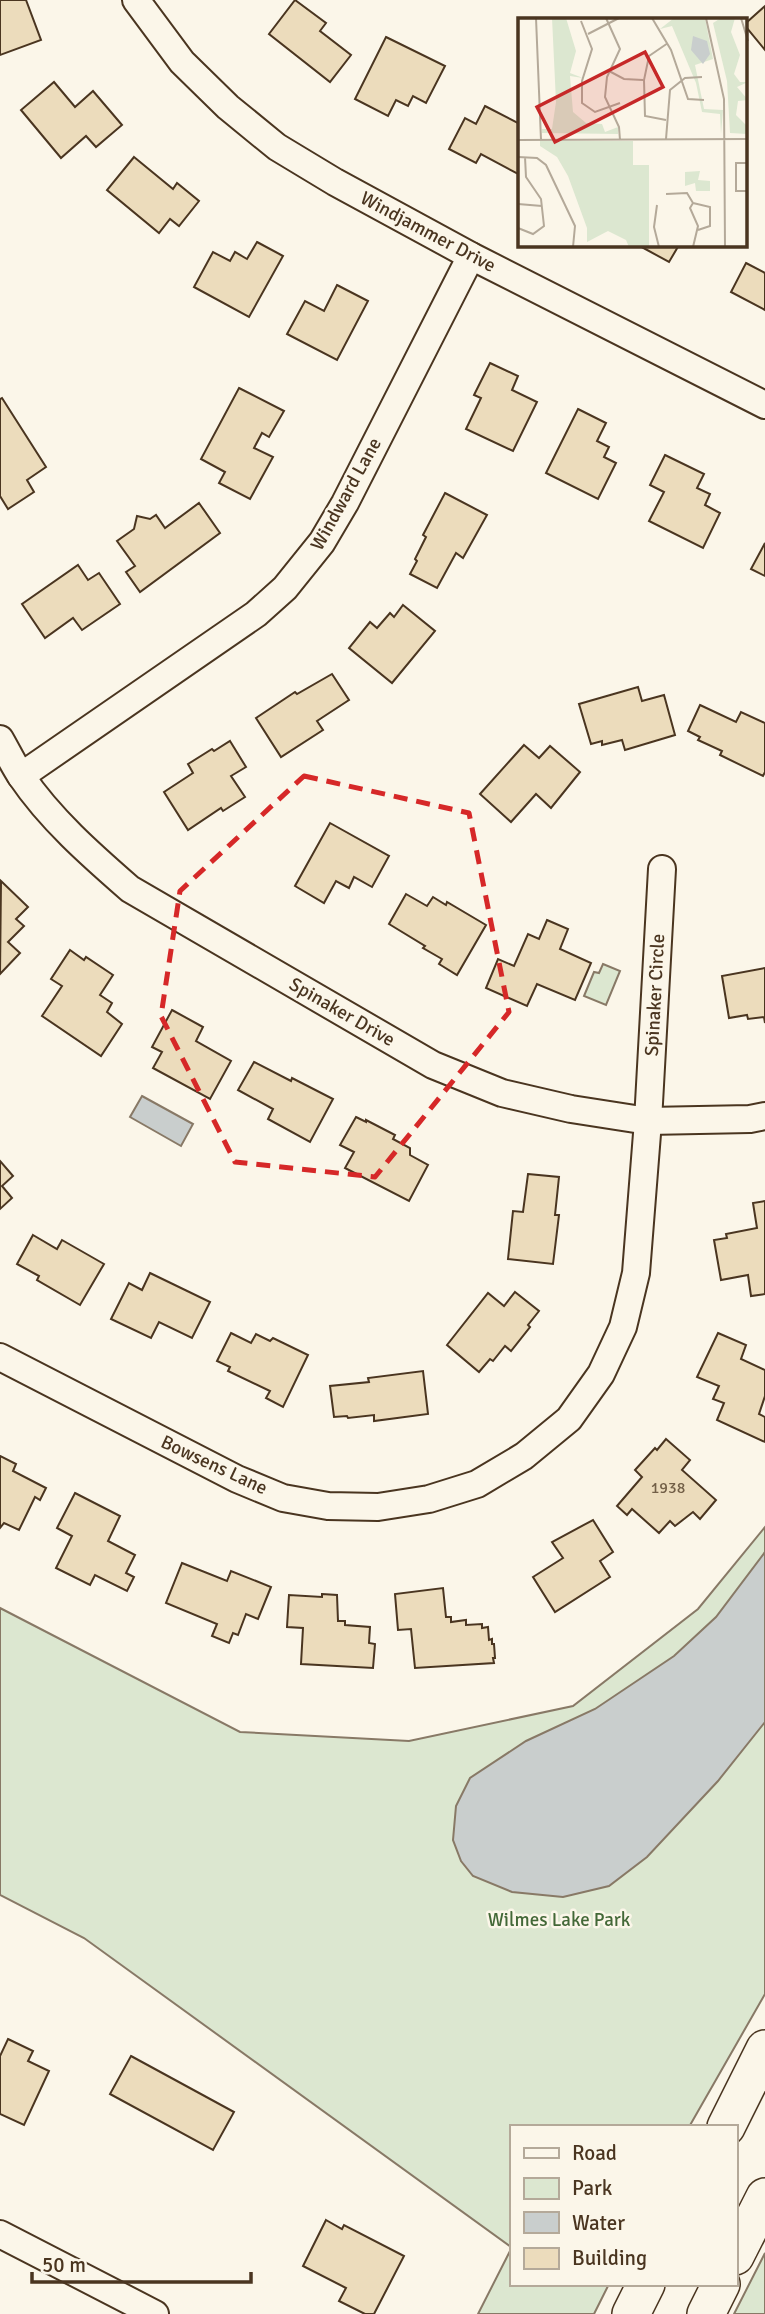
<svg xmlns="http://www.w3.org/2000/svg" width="765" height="2314" viewBox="0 0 765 2314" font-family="Signika,sans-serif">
  <rect width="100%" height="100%" fill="#fbf6e9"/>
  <g fill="#dce7d0" stroke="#887966" stroke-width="2">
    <path d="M603,964l17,7 -14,34 -22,-9 10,-24 5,1z"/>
    <path d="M765,1527v467l-76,133h-178v120l-427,-309 -84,-43v-287l240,124 169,9 164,-35 125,-97z"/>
    <path d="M511,2249v35h98l-15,30h-116z"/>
    <path d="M765,2253v61h-31z"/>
  </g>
  <g fill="#c9cecd" stroke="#887966" stroke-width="2">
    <path d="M142,1096l51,28 -12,22 -51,-29z"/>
    <path d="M765,1552v170l-47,59 -71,76 -38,29 -46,11 -51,-5 -39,-16 -12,-15 -8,-21 3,-34 14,-28 56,-37 69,-32 79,-53 42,-39z"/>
  </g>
  <g fill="#ecdcbc" stroke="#4a3520" stroke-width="2">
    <path d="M0,0h26l15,40 -41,15z"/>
    <path d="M295,0l31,23 -6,8 31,24 -21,27 -61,-48z"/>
    <path d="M765,6v44l-19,-23v-4z"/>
    <path d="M386,37l59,29 -19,37 -13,-7 -5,10 -12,-6 -8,16 -33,-17z"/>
    <path d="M54,82l21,25 18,-16 29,34 -26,22 -10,-11 -25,22 -40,-48z"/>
    <path d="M485,106l35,18v46l-2,4 -37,-20 -5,9 -27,-14 16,-31 11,6z"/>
    <path d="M134,157l39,32 4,-6 22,18 -20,25 -9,-7 -11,14 -52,-43z"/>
    <path d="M257,242l26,14 -34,61 -55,-30 19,-35 17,9 5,-9 12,7z"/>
    <path d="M638,245h41l-10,17z"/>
    <path d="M746,263l19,10v37l-34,-18z"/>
    <path d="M337,285l31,16 -31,59 -50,-26 18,-33 19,10z"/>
    <path d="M490,363l28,13 -6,14 25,12 -24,49 -47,-22 15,-31 -7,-3z"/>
    <path d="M239,388l45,23 -15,26 -7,-4 -8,15 19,9 -23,42 -31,-16 6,-11 -24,-13z"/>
    <path d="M2,398l44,69 -19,13 7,12 -26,17 -8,-13v-97z"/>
    <path d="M578,409l28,14 -9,18 12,6 -5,10 12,6 -18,36 -52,-26z"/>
    <path d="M665,455l39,19 -7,14 13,6 -5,11 15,8 -17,35 -54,-27 15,-29 -14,-7z"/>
    <path d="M445,493l42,22 -24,43 -7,-5 -19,35 -27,-14 7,-13 -2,-2 11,-22 -3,-2z"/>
    <path d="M199,503l21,30 -80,59 -14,-20 9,-6 -18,-25 17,-12 3,-13 13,3 6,-4 9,13z"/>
    <path d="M765,543v33l-14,-7z"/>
    <path d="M78,565l10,15 11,-7 21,31 -38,26 -9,-12 -28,20 -23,-34z"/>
    <path d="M403,605l32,26 -43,52 -43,-35 21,-26 7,6 13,-15 4,4z"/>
    <path d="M332,674l17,26 -32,21 6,9 -42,27 -25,-39 39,-26 2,2z"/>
    <path d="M638,687l4,14 22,-6 11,40 -50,15 -3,-10 -20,5v-4l-11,3 -12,-40z"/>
    <path d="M700,705l36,17 5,-10 24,11v49l-2,4 -43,-21 2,-4 -24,-11 2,-3 -12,-6z"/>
    <path d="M230,741l16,26 -15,9 14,21 -22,14 -2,-3 -33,22 -24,-38 29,-19 -5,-9 24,-15 2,2z"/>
    <path d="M524,745l15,13 11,-12 30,26 -29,36 -15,-14 -25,28 -31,-28z"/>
    <path d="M330,823l59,33 -17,31 -18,-10 -5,11 -13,-7 -12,22 -29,-17z"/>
    <path d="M1,881l27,26 -12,12 8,7 -16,16 12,11 -20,21z"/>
    <path d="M406,894l21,12 6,-9 13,8 1,-3 39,23 -29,50 -18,-11 3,-5 -19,-11 2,-2 -36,-22z"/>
    <path d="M547,920l21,9 -8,20 31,14 -16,37 -38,-16 -10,22 -41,-18 12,-29 16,7 14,-32 11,5z"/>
    <path d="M70,950l14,10 2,-3 27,18 -13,20 12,8 -5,9 15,12 -21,32 -59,-40 20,-30 -11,-7z"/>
    <path d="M765,968v55l-1,-6 -16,2 -1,-4 -18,3 -7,-42z"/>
    <path d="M172,1010l31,17 -7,14 35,20 -21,38 -57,-31 9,-16 -10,-5z"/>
    <path d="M254,1062l37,19 1,-3 41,21 -23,43 -42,-23 5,-10 -35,-19z"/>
    <path d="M356,1117l10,5v-2l29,15 -2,4 17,9v7l18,10 -19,36 -64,-33 9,-16 -14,-7z"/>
    <path d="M0,1161l13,15 -11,10 10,12 -12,11z"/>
    <path d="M528,1174l31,3 -4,38h4l-6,49 -45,-5 5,-48 10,1z"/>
    <path d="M765,1201v93l-14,2 -3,-21 -27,5 -7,-40 13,-2 -1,-4 31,-6 -4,-25z"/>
    <path d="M33,1235l24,14 5,-9 42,24 -24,41 -43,-25 2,-4 -22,-12z"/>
    <path d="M150,1273l60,29 -18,36 -33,-16 -8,16 -40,-19 18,-36 13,7z"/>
    <path d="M515,1292l24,19 -11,14 2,2 -19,24 -6,-5 -12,15 -3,-2 -11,13 -32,-27 41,-52 16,13z"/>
    <path d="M231,1333l20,10 5,-9 14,7 3,-3 35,17 -25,52 -17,-9 4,-7 -42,-20 2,-4 -13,-6z"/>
    <path d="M718,1333l28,12 -5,14 24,11v26l-6,18 6,3v25l-48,-22 7,-17 -11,-4 6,-13 -22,-9z"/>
    <path d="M423,1371l5,43 -54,7v-6l-26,3 -1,-2 -13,1 -4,-31 39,-4 -1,-4z"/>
    <path d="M666,1439l24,21 -8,10 34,30 -16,19 -7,-7 -18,14 -5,-5 -11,12 -27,-24 -5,6 -10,-9 25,-29 -7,-7 20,-22 2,2z"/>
    <path d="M0,1456l16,8 -3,7 33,17 -6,12 -5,-3 -16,33 -15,-7 -4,5z"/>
    <path d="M75,1493l45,23 -12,25 27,14 -9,18 8,4 -7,14 -32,-16 -5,10 -34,-17 16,-32 -15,-8z"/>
    <path d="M593,1520l20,32 -13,9 10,16 -55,35 -22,-35 30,-19 -11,-16z"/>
    <path d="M182,1563l45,18 4,-10 40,16 -13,32 -12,-5 -8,21 -5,-2 -4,10 -17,-7 5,-12 -51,-21z"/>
    <path d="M443,1588l3,29h5v5l15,-2v5l16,-1v4l6,-1 1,13 3,-1v5h2l1,14h-2l1,5 -79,5 -4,-39 -13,1 -3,-36z"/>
    <path d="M322,1594l15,1 1,26h7v4l25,2 -1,16 6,1 -2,24 -72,-4 2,-36 -16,-1 2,-32 33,2z"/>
    <path d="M8,2039l25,12 -5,10 21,10 -25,54 -24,-11v-58z"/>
    <path d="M131,2056l103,56 -21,38 -103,-56z"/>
    <path d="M326,2220l16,9 2,-4 60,31 -30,58h-9l-26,-13 7,-13 -43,-22z"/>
  </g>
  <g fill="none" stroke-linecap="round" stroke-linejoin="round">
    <defs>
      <g id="street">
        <path d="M136,0l46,62 46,45 49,40 58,35 136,74 294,149"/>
        <path d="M0,739c7,12 13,25 21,37 29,43 70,79 109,113l303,176 69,28 69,16 77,12 102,-2 15,-3"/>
        <path d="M21,776l235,-162 29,-26 37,-46 23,-39 126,-247"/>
        <path d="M0,1357l237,122 46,19 45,8 50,1 51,-8 48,-15 47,-28 45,-37 32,-45 22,-47 13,-54 12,-152 14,-252"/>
        <path d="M0,2234l155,80"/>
      </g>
      <g id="secondary">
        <path d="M726,2127l39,-78"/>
        <path d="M735,2256l30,-59"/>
        <path d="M631,2314l15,-30"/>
        <path d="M706,2314l15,-30"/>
      </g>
    </defs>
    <use href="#street" stroke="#4a3520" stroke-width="30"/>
    <use href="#secondary" stroke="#4a3520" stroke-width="40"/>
    <use href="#street" stroke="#fbf6e9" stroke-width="26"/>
    <use href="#secondary" stroke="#fbf6e9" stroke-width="37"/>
  </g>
  <path fill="none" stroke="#d62828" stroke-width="5" stroke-dasharray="14 9" stroke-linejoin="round" d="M304,776l165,37 40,199 -134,165 -140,-15 -74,-146 19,-125z"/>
  <g text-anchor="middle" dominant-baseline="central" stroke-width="5" stroke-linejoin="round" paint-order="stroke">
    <g font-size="16" fill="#725f47">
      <text x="668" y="1488">1938</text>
    </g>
    <g font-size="19" fill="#4a3520" stroke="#fbf6e9">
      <text transform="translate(428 232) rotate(28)">Windjammer Drive</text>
      <text transform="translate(346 494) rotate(-61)">Windward Lane</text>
      <text transform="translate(655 995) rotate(-87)">Spinaker Circle</text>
      <text transform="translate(342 1012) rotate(30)">Spinaker Drive</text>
      <text transform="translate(214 1465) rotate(25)">Bowsens Lane</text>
    </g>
    <g font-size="19" fill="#436837" stroke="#fbf6e9">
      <text x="559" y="1920">Wilmes Lake Park</text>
    </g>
  </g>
  <g transform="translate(518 18)">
    <rect width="229" height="229" fill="#fbf6e9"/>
    <path d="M34,0h14l10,33 -6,22 13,5 -13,-2 3,36 13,11 16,1 3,8 13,-5v7l-76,-1v-4h10l4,-27zM156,0h31l8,41 -18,6 9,44 19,1 -2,24 -1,-20 -18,-2 -6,-29 -24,-57 -12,3zM203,0h14l-4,14 9,23 -6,19 6,8h8l-11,5 11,13 -10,1 -2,14 11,11v8l-17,-1 -3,-52 -14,-58zM22,123h93v24h16v82h-20l-3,-7 -18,-9 -21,11v-14l-19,-52 -11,-19 -17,-11zM182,153l-2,9 12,1v10h-14l-1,-8 -10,3v-14z" fill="#dce7d0"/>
    <path d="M175,18l14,5 3,13 -7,10 -12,-14z" fill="#c9cecd"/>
    <path fill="none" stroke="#b4a999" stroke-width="2" d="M18,0l5,122M88,0l14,31 -13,28 -2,20 14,30 1,13M134,0l19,32 17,49 16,1M188,0l18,81 1,148M223,0l7,23M63,3l11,28 -10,32v22l13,9 25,-9M70,16l31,-16M91,53l15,8 19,1M148,102l-21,-4 -1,-36 5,-24 19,-13M148,121l4,-49 15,-12 17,-1M0,122l230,-1M0,139l19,1 9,7 29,61 -2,21M230,145h-12v28h12M148,176l21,-1 6,10M175,185l17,4v19l-12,4M175,185l-3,5 8,18 -5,21M0,186l24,2M139,187l-3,22 5,20M0,210l15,6 11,-8 -3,-27 -15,-22 -1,-20"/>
    <path fill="#c62828" fill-opacity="0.15" stroke="#c62828" stroke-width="3.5" d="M127,34l18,35 -108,55 -18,-35z"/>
    <rect width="229" height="229" fill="none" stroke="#4a3520" stroke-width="3.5"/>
  </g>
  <rect x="510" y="2125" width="228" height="161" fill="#fbf6e9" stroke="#b4a999" stroke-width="2"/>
  <rect x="524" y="2148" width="35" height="10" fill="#fbf6e9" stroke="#b4a999" stroke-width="2"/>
  <text x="572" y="2160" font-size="21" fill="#4a3520">Road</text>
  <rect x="524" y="2178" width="35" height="21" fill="#dce7d0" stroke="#b4a999" stroke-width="2"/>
  <text x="572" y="2195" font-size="21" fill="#4a3520">Park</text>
  <rect x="524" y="2212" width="35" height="21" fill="#c9cecd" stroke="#b4a999" stroke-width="2"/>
  <text x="572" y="2230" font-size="21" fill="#4a3520">Water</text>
  <rect x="524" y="2248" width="35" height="21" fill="#ecdcbc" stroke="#b4a999" stroke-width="2"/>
  <text x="572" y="2265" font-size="21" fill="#4a3520">Building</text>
  <path d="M32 2272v10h219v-10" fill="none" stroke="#4a3520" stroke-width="3.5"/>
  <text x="42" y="2272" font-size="21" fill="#4a3520" stroke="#fbf6e9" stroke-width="5" paint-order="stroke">50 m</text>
</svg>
